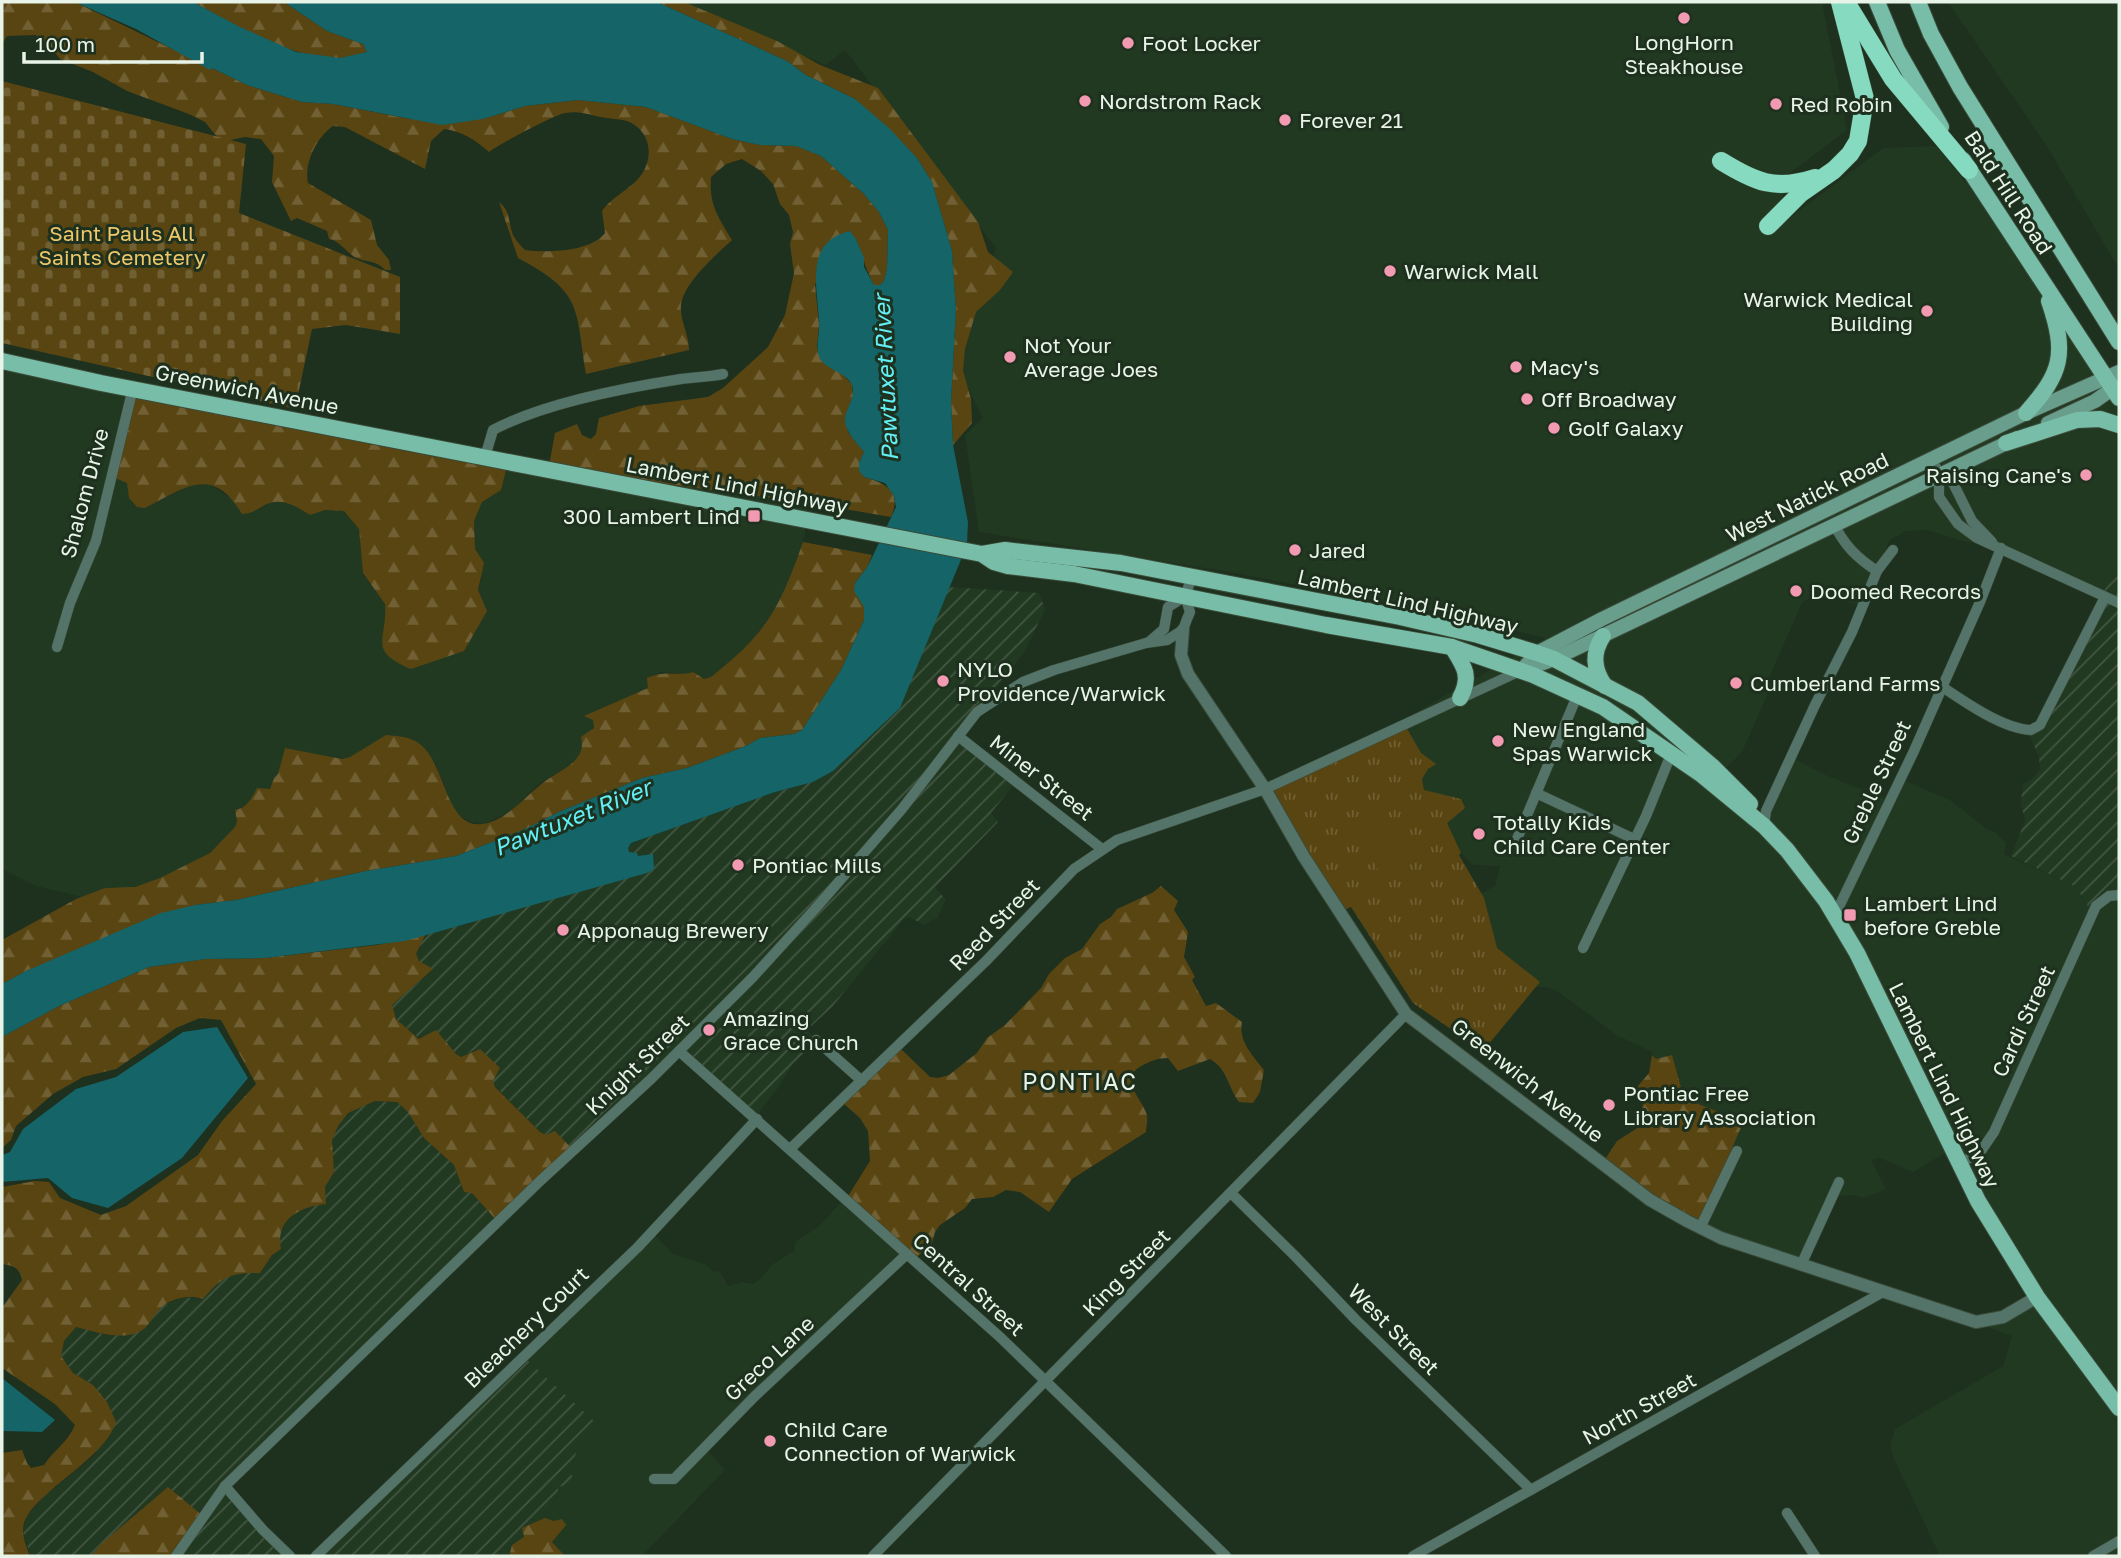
<svg xmlns="http://www.w3.org/2000/svg" width="2121" height="1558" viewBox="0 0 2121 1558" font-family="'Golos Text',sans-serif">
  <defs>
    <pattern id="industrial-furrows" width="10" height="10" patternUnits="userSpaceOnUse" patternTransform="scale(1.75)"><rect width="10" height="10" fill="#223921"/><path d="M-1 1l2-2M0 10L10 0M9 11l2-2" fill="none" stroke="#425641"/></pattern>
    <pattern id="grass-tufts" width="24" height="20" patternUnits="userSpaceOnUse" patternTransform="scale(1.75)"><rect width="24" height="20" fill="#594512"/><path d="M3 7l-1-3M5 7V3M7 7l1-3M15 17l-1-3M17 17v-4M19 17l1-3" fill="none" stroke="#716034"/></pattern>
    <pattern id="forest-firs" width="22" height="20" patternUnits="userSpaceOnUse" patternTransform="scale(1.75)"><rect width="22" height="20" fill="#594512"/><path d="M5 1l3.5 6h-7zM16 11l3.5 6h-7z" fill="#716034"/></pattern>
    <pattern id="cemetery-stones" width="16" height="16" patternUnits="userSpaceOnUse" patternTransform="scale(1.75)"><rect width="16" height="16" fill="#594512"/><path d="M2 7V4a2 2 0 0 1 4 0v3zM10 15v-3a2 2 0 0 1 4 0v3z" fill="#716034"/></pattern>
  </defs>
  <rect width="100%" height="100%" fill="#1e301e"/>
  <g fill="#223921">
    <path d="M675,2h1147l25,128 -62,47 -5,48 103,-77 54,-2 38,48 14,8 130,197v161l-15,35 -125,-55 -5,3 -11,-2 -36,-11 -21,1 -16,9 -29,66 -44,-13 -15,10 -33,75 1,11 -28,63 -21,21 40,50 30,-66 32,17 62,25h5l11,-20 49,21 37,29 8,3 11,11 -2,11 72,33 16,26 7,-8 20,-8v659h-179l-47,-99 -3,-12 5,-16 108,-63 9,-30 -30,-11 50,-25 -82,-150 -37,22 -33,-14 -9,2 15,29 -21,9 -12,-3 -26,2 -31,66 -101,-37 29,-55 17,-50 -50,-20 -9,-10 -10,-36 -16,4 -6,-8 -32,-15 -58,-43 -12,-6h-11l-16,-20 -25,-17 -16,-56 15,-8 5,-20 -27,-1 -12,-12 -15,-30 -22,-33 -2,-11 6,-10 -26,-49 144,-82 -130,-30 -192,-37 -245,-39 -14,-97 18,-17 -23,-46 13,-54 23,-70 -151,-198 -19,15z"/>
    <path d="M1948,2h171v267l-73,-124z"/>
    <path d="M2,361l129,26 -2,111 16,9 49,-23 12,-1 48,29 19,-11 17,2 20,12 15,-5 19,1 15,18 4,45 22,30v7l26,58 16,-6 51,-73 4,-14 -7,-27 -1,-28 8,-19 19,-12 7,-28 302,41 -7,39 -17,48 -14,27 -28,34 -33,26 -7,2 -11,-7 -7,2 -26,-2 -12,16 -63,28 8,4 1,8 -12,15 -1,11 -8,10 -33,19 -30,29 -27,12 -13,-2 -15,-9 -20,-50 -49,-28 -36,22 -8,2 -57,-11 -7,26 -4,4 -4,11 -31,20 -4,18 -25,26 -50,25 -25,9 -29,1 -24,9 -46,-11 -34,-17z"/>
    <path d="M843,1200l60,52 -197,197 19,21 -83,86h-77l-13,-14 3,-5 -1,-16 -9,-3 13,-23v-8l13,-15 6,-23 15,-30 -67,-61 130,-123 18,19 33,11 8,7 5,-2 9,16 14,-4 11,2 8,-6 12,-14 22,-14v-8l23,-15z"/>
  </g>
  <g fill="url(#industrial-furrows)">
    <path d="M2119,560v337h-7l-20,16 -16,-26 -65,-31 14,-35 -4,-18 2,-19 11,-7 6,-8 -1,-12 -10,-23 10,-7z"/>
    <path d="M948,587l91,6 6,16 -20,42 -66,84 57,47 -25,31 7,9 -63,65 11,13 -9,17 -12,8 -16,-8 -5,2 -72,88 -25,23 9,10 -1,3 -22,21 -15,24 -23,29 -75,-64 -106,98 -34,-19 -45,-46 -19,-37 -14,8 -6,-3 -20,-23 -16,8 -24,-20 -5,-14 42,-35 -15,-9 -2,-7 9,-19 14,-5 30,-6 168,-68 -8,-4 -1,-4 3,-5 144,-51 38,-10 20,-11 67,-63z"/>
    <path d="M375,1101l22,1 11,10 16,26 30,27 10,27 8,1 26,29 -271,264 62,70h-112l-76,-12 -10,12h-61l-7,-25 3,-14 19,-21 51,-42 -3,-69 -20,-12 -12,-17 3,-15 12,-14 31,8 41,-12 12,-16 22,-10 21,2 13,-17 22,-10 22,1 12,-18 9,-6 -2,-12 5,-13 10,-10 20,-8 20,-34 -2,-32 5,-14 11,-13z"/>
    <path d="M525,1358l67,61 6,10 -21,20 -6,23 3,11 -16,4v8l-13,23 -23,10 2,9 -12,8 -3,11h-193z"/>
  </g>
  <path fill="url(#grass-tufts)" d="M1402,720l19,33 15,11 -8,5 -6,10 2,11 37,9 4,9 -18,15 14,30 -2,2 25,43 13,50 43,34 -57,69 -70,-48 -62,-96 -11,5 -75,-121z"/>
  <g fill="url(#forest-firs)">
    <path d="M2,2h73l172,83 55,17 31,2 77,15h73l42,-13 53,-6 68,7 86,32 28,6 36,1 25,10 43,38 15,18 9,18 -1,38 -3,13 -4,4h-6c-9,-17 -11,-29 -18,-46l-41,45 4,41 -2,22 4,13 20,13 11,11 1,12 -8,23 3,13 16,20 -5,11 5,14c23,7 38,14 27,40l-81,-14 -243,-32 -18,-5 6,-33 22,-9 5,11 9,4 5,-5 3,-16 40,-12 69,-9 15,-9 45,-41 17,-32 9,-42 -4,-29 3,-12 -4,-17 -9,-11 -7,-20 -12,-13 -19,-12 -16,5 -15,13c-2,29 7,39 21,63 -17,16 -54,47 -51,71 1,14 8,25 8,39l-103,24c-11,-68 -3,-81 -68,-116l-19,-56c12,9 9,21 14,33 3,6 8,11 12,15 20,3 66,2 80,-17l-3,-22c12,-17 37,-25 44,-45 8,-20 -2,-41 -23,-46 -5,-1 -11,-1 -16,-2 -17,-2 -24,-8 -42,-5 -11,2 -67,32 -76,39 -13,-12 -28,-21 -45,-23l-13,12 -6,28 -80,-42 -12,-1c-17,12 -29,37 -25,57l63,37 6,25 12,15 2,10h-6c-9,-11 -22,-7 -32,-14 -8,-6 -15,-16 -24,-17l-2,-8 -30,-13 -6,3 -19,-39 2,-26 -13,-17 -16,-2 -24,5 -16,-20 -16,-8 -62,-23 -34,-19 -33,-13 -4,-5 -11,-4 -9,-15 -29,1 -5,8z"/>
    <path d="M193,2h91l43,29 36,13 4,8c-8,2 -18,5 -27,6 -47,2 -107,-34 -147,-56z"/>
    <path d="M657,2h27l93,39 43,24 58,23 100,134 10,30 25,20 -13,18 -24,22 -11,37 -2,22 8,28 1,24 -19,22 -2,-43 5,-92 -4,-59 -20,-69 -15,-24 -62,-59 -49,-24 -19,-14z"/>
    <path d="M133,390l375,72 -7,28 -19,12 -8,19 1,28 9,14 -6,27 9,21 -23,40 -53,18c-45,-19 -23,-29 -26,-65l-22,-31 -4,-44 -15,-18 -19,-1 -15,5c-15,-9 -29,-19 -47,-9 -8,5 -11,7 -21,8 -30,-50 -57,-26 -97,-6l-8,-1 -8,-9 -2,-15 -19,-8z"/>
    <path d="M803,542l69,13 -4,11 -13,17 9,24v13l-23,50 -39,60 -8,4 -34,4 -14,8 -59,22 -45,10 -81,33 -38,19 -67,26 -90,15 -130,29 -41,5 -169,66 -24,13v-44l74,-41 29,-11 30,-1 25,-9 50,-25 25,-26 2,-6 -2,-11c12,-2 17,-12 22,-22l13,1 4,-11 4,-4 7,-26 57,11 8,-2 36,-22c9,1 19,1 27,5 34,14 29,90 70,84 27,-4 47,-35 70,-48 16,-10 33,-18 28,-39l13,-9 -1,-8 -9,-4 64,-28 -1,-10c21,-9 28,-1 46,-6l11,7 7,-2c57,-45 68,-68 92,-135z"/>
    <path d="M1161,886l17,15 -4,9 14,22 -4,25 11,20 -3,3 14,26 10,-3 26,19c-4,19 11,34 22,48l-4,22 -7,11 -14,-1c-11,-14 -11,-33 -29,-43l-32,12 -10,-13c-11,0 -17,3 -27,8 -23,14 1,32 6,49 1,5 -1,12 -1,17l-74,47 -23,33 -29,-20 -14,-2 -13,7 -21,2 -7,9 -25,17 -5,7 -3,11 -18,17 -69,-59 25,-40 -2,-30 -8,-13 -17,-15 56,-56 31,30 8,1 11,-3 28,-22 10,-15 18,-13 36,-37 8,-14 16,-16 17,-9 18,-25 11,-7 6,-8 35,-16z"/>
    <path d="M425,935l-9,19 3,7 14,8 -41,36 4,14 23,20 17,-9 20,24 5,3 19,-8 20,19 -7,13 2,6 45,45 6,3 9,-4 19,20 -76,71 -26,-29 -8,-1 -10,-27 -30,-27 -16,-26 -11,-10 -22,-1 -27,12 -10,13 -6,14 2,32 -9,15 1,17c-26,3 -51,15 -45,45l-9,6 -12,18c-29,-1 -39,4 -57,26 -15,-5 -36,0 -45,12 -5,5 -9,14 -13,17 -18,15 -49,4 -69,-1l-12,14 -3,15 12,17 20,12 14,17 9,20c-13,41 -93,75 -93,108 0,8 4,19 7,26h-28v-103l20,-3 5,13 4,5 13,-3c10,-15 24,-23 31,-40l-20,-21 -53,-36v-60l20,-28c-3,-13 -8,-14 -20,-16v-77l33,-6 14,1 11,16 41,17 25,-9 72,-51 24,-34 34,-37 -35,-64 -21,-2 -24,10 -60,41 -33,8 -30,17 -37,32 -5,14 -9,8v-111l57,-31 90,-39 57,-8 59,-1 112,-13z"/>
    <path d="M1652,1055l4,4 16,-4 10,36 9,10 50,20 1,4 -16,37 1,3 -32,61 -91,-65 13,-20 22,-14 5,-29 -6,-12 11,-13z"/>
    <path d="M168,1487l35,29 -26,40h-86l10,-12z"/>
    <path d="M545,1518l9,3 8,-2 4,6 -14,17 13,14h-56l3,-11 12,-8 -2,-9z"/>
  </g>
  <path fill="url(#cemetery-stones)" d="M2,81l244,63 -7,69 161,64v57l-54,-9 -34,4 -17,80 -293,-66z"/>
  <path fill="#594512" d="M1377,806l31,54 -27,15 -31,-54z"/>
  <g fill="#146468">
    <path d="M75,2h118l45,24 58,26 44,6 27,-6 -4,-8 -36,-13 -43,-29h373l130,59 19,14 49,24 34,29 28,30 15,24 20,69 4,59 -5,92 2,43 15,77 -1,23 -67,163 -67,63 -20,11 -38,10 -144,51 -3,5 1,4 8,1 1,3 15,-2 1,15 -7,4 -242,68 -140,17 -59,1 -57,8 -90,39 -57,31v-53l24,-13 135,-58 34,-8 41,-5 130,-29 90,-15 67,-26 38,-19 81,-33 45,-10 59,-22 14,-8 34,-4 8,-4 39,-60 23,-50v-13l-10,-16 1,-8 13,-17 28,-59 -2,-11 -9,-13 -21,-6 -5,-6v-8l5,-11c-7,-9 -19,-20 -19,-32 0,-12 13,-24 6,-37 -7,-11 -23,-13 -30,-23 -7,-10 -1,-26 -2,-37 -1,-35 -16,-81 31,-92l6,8 8,19v9l10,18h6l4,-4 3,-13 1,-38 -9,-18 -15,-18 -43,-38 -25,-10 -36,-1 -28,-6 -86,-32 -68,-7 -53,6 -42,13 -41,6 -109,-21 -31,-2 -55,-17 -35,-17 -2,2 -74,-41z"/>
    <path d="M217,1027l31,51 -66,80 -74,50 -36,-10 -24,-20 -46,4v-27l8,-3 13,-23 53,-40 40,-12 67,-45z"/>
    <path d="M2,1378l53,42 -13,12 -40,-1z"/>
  </g>
  <g fill="none" stroke-linecap="round" stroke-linejoin="round">
    <defs>
      <g id="minor">
        <path d="M485,457l8,-27c51,-27 130,-42 188,-51 14,-2 28,-2 42,-5"/>
        <path d="M1932,459l7,15v23l19,27 19,14 142,65"/>
        <path d="M1939,474l14,9 19,38 20,21"/>
        <path d="M1834,524c10,21 23,34 43,47"/>
        <path d="M1149,642l15,-13 4,-22 16,-10"/>
        <path d="M57,647l13,-44 26,-62 37,-153"/>
        <path d="M1941,686c24,16 62,43 90,44l9,-5 65,-128"/>
        <path d="M958,736l144,113"/>
        <path d="M1536,793l98,46"/>
        <path d="M1764,826l2,-15 49,-106 37,-73 25,-61 16,-21"/>
        <path d="M1517,839l60,-143"/>
        <path d="M1835,915l78,-162 67,-151 21,-54"/>
        <path d="M1583,948l63,-132 24,-59"/>
        <path d="M816,1040l46,41"/>
        <path d="M679,1051l321,286 226,219"/>
        <path d="M790,1149l196,-188 88,-92 43,-29 148,-51 255,-118"/>
        <path d="M1959,1164l22,-13 13,-19 102,-226 13,-10 10,-1"/>
        <path d="M1232,1194l63,62 61,64 175,170"/>
        <path d="M1700,1228l37,-77"/>
        <path d="M1801,1265l38,-83"/>
        <path d="M654,1479h20l80,-82 153,-143"/>
        <path d="M225,1486l38,44 27,26"/>
        <path d="M1787,1513l28,43"/>
        <path d="M176,1556l49,-70 315,-305 111,-102 102,-102 62,-68 87,-100 75,-97 46,-30 31,-12 92,-27 21,-3 16,-10 4,-11 3,-7 -5,-16 7,-19"/>
        <path d="M316,1556l322,-309 119,-128"/>
        <path d="M873,1556l533,-542"/>
        <path d="M1413,1556l470,-264"/>
        <path d="M2093,1556l26,-15"/>
      </g>
      <path id="tertiary" d="M1183,630l-2,25 7,19 77,115 39,68 102,157 244,186 37,21 34,17 255,84 27,-5 34,-20"/>
      <g id="secondary">
        <path d="M2048,423l47,-22 24,-17"/>
        <path d="M1521,671l16,-18 65,-34 424,-206 93,-41"/>
        <path d="M1522,671l32,-12 463,-221"/>
      </g>
      <g id="primary">
        <path d="M1877,2l20,48 44,77"/>
        <path d="M1918,2l13,32 29,53 159,255"/>
        <path d="M1963,160l156,238"/>
        <path d="M2,361l99,22 881,171 12,8 14,4 66,8 252,51 126,22 81,28 70,32 99,68 62,51 23,24 39,51 31,52 121,248 59,96 82,111"/>
        <path d="M2026,413c36,-40 41,-59 23,-112"/>
        <path d="M2006,443l71,-23 23,-1 19,6"/>
        <path d="M982,554l23,-4 116,13 279,54 78,18 59,18 17,6 84,44 74,63 38,38"/>
        <path d="M1603,636c-11,17 -10,33 2,50"/>
        <path d="M1452,647c12,19 20,29 8,51"/>
      </g>
      <g id="motorway">
        <path d="M1846,2l47,77 76,91"/>
        <path d="M1721,161c34,21 54,30 94,17"/>
        <path d="M1768,226l33,-33 33,-23 16,-16 8,-13 7,-42 -25,-97"/>
      </g>
    </defs>
    <use href="#minor" stroke="#3a4b3a" stroke-width="11"/>
    <use href="#tertiary" stroke="#3a4b3a" stroke-width="14"/>
    <use href="#secondary" stroke="#3a4b3a" stroke-width="16"/>
    <use href="#primary" stroke="#3a4b3a" stroke-width="18"/>
    <use href="#motorway" stroke="#3a4b3a" stroke-width="19"/>
    <use href="#minor" stroke="#547469" stroke-width="10"/>
    <use href="#tertiary" stroke="#547469" stroke-width="12"/>
    <use href="#secondary" stroke="#699d8c" stroke-width="14"/>
    <use href="#primary" stroke="#78bda7" stroke-width="16"/>
    <use href="#motorway" stroke="#86dabf" stroke-width="18"/>
  </g>
  <g fill="#f19ab2" stroke="#1e301e" stroke-width="2.5">
    <circle cx="1684" cy="18" r="7"/>
    <circle cx="1128" cy="43" r="7"/>
    <circle cx="1085" cy="101" r="7"/>
    <circle cx="1776" cy="104" r="7"/>
    <circle cx="1285" cy="120" r="7"/>
    <circle cx="1390" cy="271" r="7"/>
    <circle cx="1927" cy="311" r="7"/>
    <circle cx="1010" cy="357" r="7"/>
    <circle cx="1516" cy="367" r="7"/>
    <circle cx="1527" cy="399" r="7"/>
    <circle cx="1554" cy="428" r="7"/>
    <circle cx="2086" cy="475" r="7"/>
    <rect x="747" y="509" width="14" height="14" rx="3.5"/>
    <circle cx="1295" cy="550" r="7"/>
    <circle cx="1796" cy="591" r="7"/>
    <circle cx="943" cy="681" r="7"/>
    <circle cx="1736" cy="683" r="7"/>
    <circle cx="1498" cy="741" r="7"/>
    <circle cx="1479" cy="834" r="7"/>
    <circle cx="738" cy="865" r="7"/>
    <rect x="1843" y="908" width="14" height="14" rx="3.5"/>
    <circle cx="563" cy="930" r="7"/>
    <circle cx="709" cy="1030" r="7"/>
    <circle cx="1609" cy="1105" r="7"/>
    <circle cx="770" cy="1441" r="7"/>
  </g>
  <g text-anchor="middle" dominant-baseline="central" stroke-width="6" stroke-linejoin="round" paint-order="stroke">
    <g font-size="21" fill="#e9f4e8" stroke="#1e301e" text-anchor="start">
      <text x="1684" y="42" text-anchor="middle">LongHorn<tspan x="1684" dy="24">Steakhouse</tspan></text>
      <text x="1142" y="43">Foot Locker</text>
      <text x="1099" y="101">Nordstrom Rack</text>
      <text x="1790" y="104">Red Robin</text>
      <text x="1299" y="120">Forever 21</text>
      <text x="1404" y="271">Warwick Mall</text>
      <text x="1913" y="299" text-anchor="end">Warwick Medical<tspan x="1913" dy="24">Building</tspan></text>
      <text x="1024" y="345">Not Your<tspan x="1024" dy="24">Average Joes</tspan></text>
      <text x="1530" y="367">Macy's</text>
      <text x="1541" y="399">Off Broadway</text>
      <text x="1568" y="428">Golf Galaxy</text>
      <text x="2072" y="475" text-anchor="end">Raising Cane's</text>
      <text x="740" y="516" text-anchor="end">300 Lambert Lind</text>
      <text x="1309" y="550">Jared</text>
      <text x="1810" y="591">Doomed Records</text>
      <text x="957" y="669">NYLO<tspan x="957" dy="24">Providence/Warwick</tspan></text>
      <text x="1750" y="683">Cumberland Farms</text>
      <text x="1512" y="729">New England<tspan x="1512" dy="24">Spas Warwick</tspan></text>
      <text x="1493" y="822">Totally Kids<tspan x="1493" dy="24">Child Care Center</tspan></text>
      <text x="752" y="865">Pontiac Mills</text>
      <text x="1864" y="903">Lambert Lind<tspan x="1864" dy="24">before Greble</tspan></text>
      <text x="577" y="930">Apponaug Brewery</text>
      <text x="723" y="1018">Amazing<tspan x="723" dy="24">Grace Church</tspan></text>
      <text x="1623" y="1093">Pontiac Free<tspan x="1623" dy="24">Library Association</tspan></text>
      <text x="784" y="1429">Child Care<tspan x="784" dy="24">Connection of Warwick</tspan></text>
    </g>
    <g font-size="21" fill="#e9f4e8" stroke="#1e301e">
      <text transform="translate(2009 192) rotate(57)">Bald Hill Road</text>
      <text transform="translate(247 389) rotate(11)">Greenwich Avenue</text>
      <text transform="translate(737 485) rotate(11)">Lambert Lind Highway</text>
      <text transform="translate(84 493) rotate(-75)">Shalom Drive</text>
      <text transform="translate(1807 497) rotate(-26)">West Natick Road</text>
      <text transform="translate(1408 601) rotate(13)">Lambert Lind Highway</text>
      <text transform="translate(1042 777) rotate(38)">Miner Street</text>
      <text transform="translate(1876 782) rotate(-65)">Greble Street</text>
      <text transform="translate(994 924) rotate(-46)">Reed Street</text>
      <text transform="translate(2023 1021) rotate(-65)">Cardi Street</text>
      <text transform="translate(637 1064) rotate(-44)">Knight Street</text>
      <text transform="translate(1528 1080) rotate(38)">Greenwich Avenue</text>
      <text transform="translate(1945 1085) rotate(64)">Lambert Lind Highway</text>
      <text transform="translate(1126 1272) rotate(-45)">King Street</text>
      <text transform="translate(969 1284) rotate(42)">Central Street</text>
      <text transform="translate(526 1327) rotate(-44)">Bleachery Court</text>
      <text transform="translate(1394 1329) rotate(45)">West Street</text>
      <text transform="translate(769 1358) rotate(-43)">Greco Lane</text>
      <text transform="translate(1639 1408) rotate(-29)">North Street</text>
    </g>
    <g font-size="21" fill="#eec769" stroke="#1e301e">
      <text x="122" y="233">Saint Pauls All<tspan x="122" dy="24">Saints Cemetery</tspan></text>
    </g>
    <g font-size="23" font-style="italic" fill="#62eff6" stroke="#1e301e">
      <text transform="translate(885 378) rotate(-93)">Pawtuxet River</text>
      <text transform="translate(572 817) rotate(-22)">Pawtuxet River</text>
    </g>
    <g font-size="23" letter-spacing="2" fill="#e9f4e8" stroke="#1e301e">
      <text x="1080" y="1081">PONTIAC</text>
    </g>
  </g>
  <rect width="2121" height="1558" fill="none" stroke="#e9f4e8" stroke-width="7"/>
  <path d="M24 52v10h178v-10" fill="none" stroke="#e9f4e8" stroke-width="3.5"/>
  <text x="35" y="52" font-size="21" fill="#e9f4e8" stroke="#1e301e" stroke-width="5" paint-order="stroke">100 m</text>
</svg>
